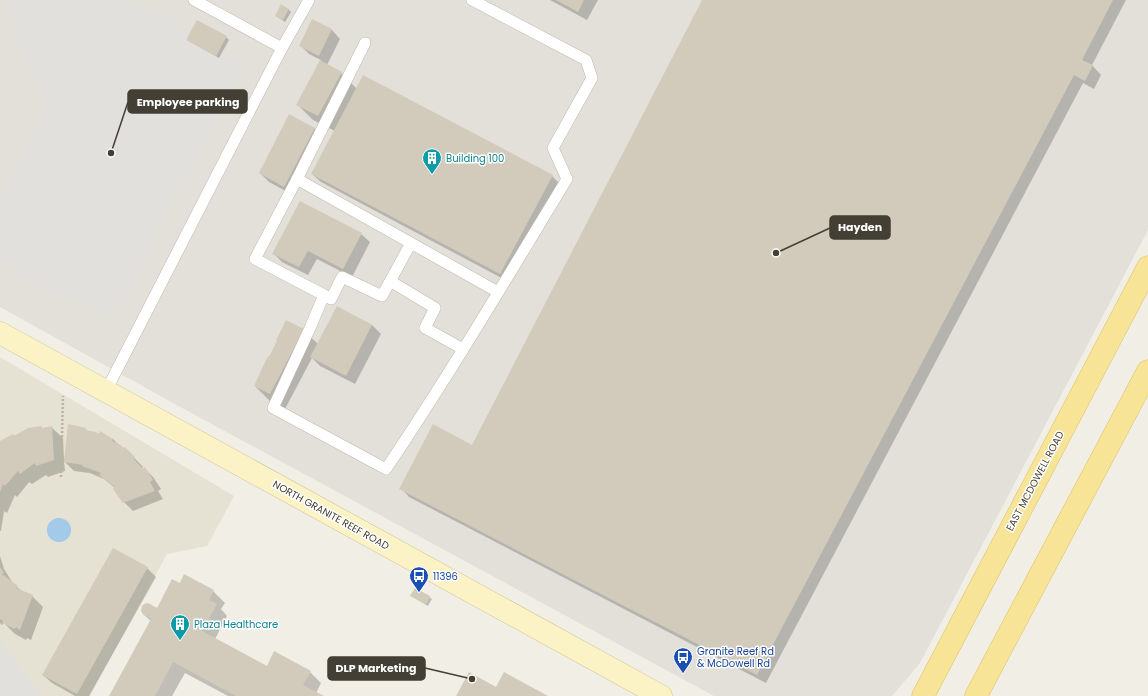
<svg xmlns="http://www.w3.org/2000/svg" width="1148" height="696" viewBox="0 0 1148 696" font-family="Poppins,sans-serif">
  <rect width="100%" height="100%" fill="#f1eee5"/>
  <path fill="#e5e1d3" d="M0,357l234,139 -27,50 -40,8 -77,142h-90z"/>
  <path fill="#e3e0da" d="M0,0h1148v230l-228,433 -28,33h-178l-541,-293 -173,-96z"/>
  <g fill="#e2e0dd">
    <path d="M18,0h112l115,63 -136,257 -109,-59v-62l47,-92 -39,-90z"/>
    <path d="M0,640l41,56h-41z"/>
  </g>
  <circle fill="#a3c9eb" cx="59" cy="530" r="12"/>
  <g fill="#0003">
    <path d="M550,0h48l-11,20z"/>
    <path d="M704,0h422l-34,65 9,10 -7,14 -11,-6 -317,600 -357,-186 -8,-9 71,-42z"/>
    <path d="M288,9l3,3 -6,10 -9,-6z"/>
    <path d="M313,21l19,9 8,9 -13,26 14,8 16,16 195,87 9,9 -52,97 -188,-100 -9,-8 23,-43 -22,-11 -15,-15 23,-45 -12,-6 -8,-8z"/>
    <path d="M226,37l3,3 -10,18 -32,-18z"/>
    <path d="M314,128l9,9 -30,58 -24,-13 -9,-9z"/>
    <path d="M361,234l9,8 -18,35 -35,-18 -9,16 -26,-13 -8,-8z"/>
    <path d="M337,307l35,18 9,9 -26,50 -35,-18 -8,-8 -27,51 -15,-8 -15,-15 6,-13h-1l18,-32 25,-11 15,14z"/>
    <path d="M51,427l12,11 1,21 21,-30 3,2 25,8 11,11 1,-2 18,19 -1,1 1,1h2l8,8 8,12 -3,2 5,8 -30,12 -9,-9 -9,-14 -11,-9 -14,-6 -16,-2 -10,-10 1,10 -17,6 -2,-2 -14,9 -3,-2 -12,15 -2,-2 -8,18 -3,-2 -3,20h-1v-88l15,-6z"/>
    <path d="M0,556l4,13 10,16 8,6 10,5 11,11 -12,33 -4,-2 -1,2 -11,-6 -11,-11 -2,2 -2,-2z"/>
    <path d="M147,568l9,9 -67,119h-14l-23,-13 -9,-8z"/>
    <path d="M185,576l28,15 12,12 -4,6 6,7 -12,23 52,28 43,5 11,11 -5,10 6,3h-94l-43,-23 -13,23h-62l41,-75 -8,-7 14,-5 23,-24z"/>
    <path d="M411,596l18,1 3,2 -4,7z"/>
  </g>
  <g fill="#d2cbbb">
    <path d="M556,0h28l-6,12z"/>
    <path d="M702,0h411l-31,60 11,5 -8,16 -11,-6 -317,600 -358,-186 34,-65 39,21z"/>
    <path d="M281,4l8,5 -6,11 -8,-4z"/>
    <path d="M312,19l20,10 -13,27 -20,-10z"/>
    <path d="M197,20l30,16 -11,20 -30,-16z"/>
    <path d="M320,60l22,12 -24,44 -22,-11z"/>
    <path d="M363,75l190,100 -53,99 -189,-100z"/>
    <path d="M289,114l26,14 -31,59 -25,-14z"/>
    <path d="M300,201l62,32 -19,36 -35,-18 -9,16 -27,-13z"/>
    <path d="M337,306l35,19 -26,51 -36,-19z"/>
    <path d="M286,320l18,9 -34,65 -16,-8 14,-30 1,1 8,-16 -1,-1z"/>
    <path d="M68,424l18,4 -1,2 11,2 3,2 1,-3 13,8 -1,2 7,3 5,4 1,-1 10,10 -1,2 9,10 2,-2 8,13 -3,2 5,9 -32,12 -10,-14 2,-2 -16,-12 2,-2 -19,-7 1,-1 -19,-3z"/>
    <path d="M41,426l1,2 10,-2 2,34 -18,6 -1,-3 -15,11 -2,-3 -13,15 -2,-2 -3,8v-51l13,-7 1,2 14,-8z"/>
    <path d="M113,548l35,19 -71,127 -35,-19z"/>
    <path d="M0,567l4,6 -2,1 16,12 -2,2 17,7 -13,35 -4,-3 -1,2 -13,-6 1,-2 -3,-2z"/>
    <path d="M184,574l30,16 -5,10 8,4 -15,27 65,35 7,-15 37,20 -8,14 21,11h-88l-63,-34 -18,34h-46l42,-77 -8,-5 -2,-3 1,-5 2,-2 4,-1 9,5 15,-29 8,4z"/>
    <path d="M415,588l15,8 -4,8 -16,-8z"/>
    <path d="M469,672l27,15 8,-15 44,24h-92z"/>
  </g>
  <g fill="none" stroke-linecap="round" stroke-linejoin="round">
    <defs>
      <g id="lane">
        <path d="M194,0l88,48"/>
        <path d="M472,0l114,60 6,18 -39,70 14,31c-59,97 -117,195 -181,290l-113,-61 37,-80 14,-33 -69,-36 42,-80 201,113"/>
        <path d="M297,179l68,-136"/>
        <path d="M390,281l45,27 -10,20 38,21"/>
        <path d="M324,295l7,4 11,-22 40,19 29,-53"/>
        <path d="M106,391l176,-343 27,-48"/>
      </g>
      <path id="secondary" d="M0,333l661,363"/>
      <g id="primary">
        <path d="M923,696l225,-429"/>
        <path d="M976,696l172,-325"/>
      </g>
    </defs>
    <use href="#lane" stroke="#bfb9ab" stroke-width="12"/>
    <use href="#secondary" stroke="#cfc497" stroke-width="23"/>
    <use href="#primary" stroke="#dcc268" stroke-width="23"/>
    <path stroke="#bdb39a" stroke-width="2.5" stroke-dasharray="2 2" stroke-linecap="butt" d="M61,477l2,-81"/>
    <use href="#lane" stroke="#fff" stroke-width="11"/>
    <use href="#secondary" stroke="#fbf2c5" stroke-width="22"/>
    <use href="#primary" stroke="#f8e497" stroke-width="22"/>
  </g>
  <defs>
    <symbol id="building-pin" viewBox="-11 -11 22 30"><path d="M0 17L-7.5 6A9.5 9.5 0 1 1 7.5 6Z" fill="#0f9aa8" stroke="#fff"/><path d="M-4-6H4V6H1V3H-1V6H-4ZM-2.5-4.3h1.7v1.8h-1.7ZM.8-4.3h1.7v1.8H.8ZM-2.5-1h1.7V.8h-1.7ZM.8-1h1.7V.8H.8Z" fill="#fff"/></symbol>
    <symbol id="bus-pin" viewBox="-11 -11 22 30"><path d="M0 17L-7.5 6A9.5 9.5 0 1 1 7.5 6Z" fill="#1a4fb4" stroke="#fff"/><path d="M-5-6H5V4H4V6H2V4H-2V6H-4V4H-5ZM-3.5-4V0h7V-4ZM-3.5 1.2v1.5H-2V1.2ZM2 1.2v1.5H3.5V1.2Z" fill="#fff"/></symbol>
  </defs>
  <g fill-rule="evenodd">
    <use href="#building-pin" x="421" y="147" width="22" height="30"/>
    <use href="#bus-pin" x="408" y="565" width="22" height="30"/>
    <use href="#building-pin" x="169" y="613" width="22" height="30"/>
    <use href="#bus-pin" x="672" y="646" width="22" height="30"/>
  </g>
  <g text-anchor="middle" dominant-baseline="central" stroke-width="3" stroke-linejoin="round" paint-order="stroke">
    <g font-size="10" fill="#0d838f" stroke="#fff" text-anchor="start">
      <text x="446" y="158">Building 100</text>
      <text x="194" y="624">Plaza Healthcare</text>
    </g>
    <g font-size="10" fill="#433f35" stroke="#fff">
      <text transform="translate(1035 481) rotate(-62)">EAST MCDOWELL ROAD</text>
      <text transform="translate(331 515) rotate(29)">NORTH GRANITE REEF ROAD</text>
    </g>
    <g font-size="10" fill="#164399" stroke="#fff" text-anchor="start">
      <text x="433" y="576">11396</text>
      <text x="697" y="651">Granite Reef Rd<tspan x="697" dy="12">&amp; McDowell Rd</tspan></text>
    </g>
  </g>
  <path fill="none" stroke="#433f35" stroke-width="1.5" d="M111 153L128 102M776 253L830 228M472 679L425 668"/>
  <g fill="#433f35" stroke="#fff" stroke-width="1.5">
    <circle cx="111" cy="153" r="4"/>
    <circle cx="776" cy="253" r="4"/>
    <circle cx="472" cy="679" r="4"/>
  </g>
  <g fill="#433f35" stroke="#433f35" stroke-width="1.5">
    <rect x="128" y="90" width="119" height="23" rx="4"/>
    <rect x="830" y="216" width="60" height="23" rx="4"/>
    <rect x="328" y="657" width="97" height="23" rx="4"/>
  </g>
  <g font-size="11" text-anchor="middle" font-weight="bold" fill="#fff">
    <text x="188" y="106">Employee parking</text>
    <text x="860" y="231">Hayden</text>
    <text x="376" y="672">DLP Marketing</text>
  </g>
</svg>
